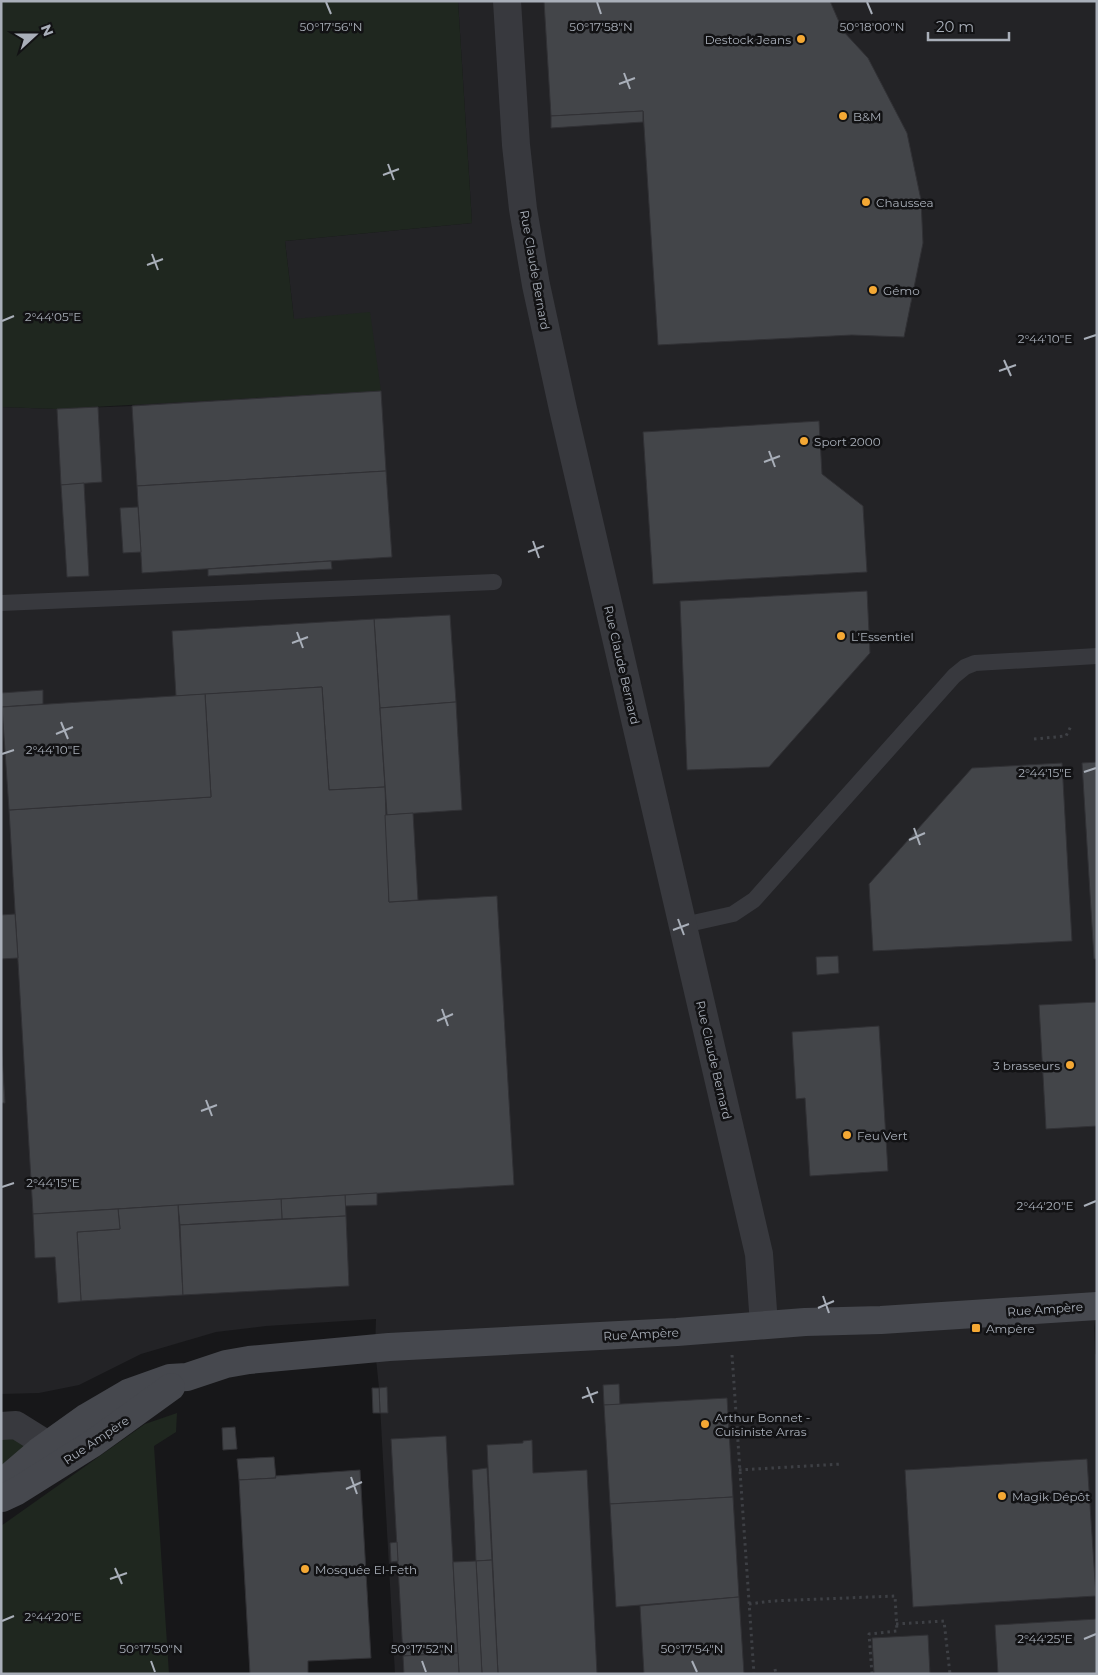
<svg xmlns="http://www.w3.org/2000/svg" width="1098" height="1675" viewBox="0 0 1098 1675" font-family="Montserrat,sans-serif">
  <rect width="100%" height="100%" fill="#171719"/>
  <path fill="#232326" d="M458,1h639v1302l-3,25 1,26 2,1v319h-702l-16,-286 -4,-39 1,-30 -110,7 -50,6 -75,22 -62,31 -40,8 -38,1v-987l56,2 75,-3 162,-87 -9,-78 187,-18z"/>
  <g fill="#1f271f">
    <path d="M1,1h457l14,222 -187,18 9,78 76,-7 11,79 -324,18 -56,-2z"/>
    <path d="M177,1413l-1,19 -22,14 15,228h-168v-148l144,-102z"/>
    <path d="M12,1432l15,15 -26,22v-34z"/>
  </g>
  <g fill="#434549" stroke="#313135">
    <path d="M544,1h286l13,30 25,27 39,75 14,67 2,43 -19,94 -52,-2 -194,10 -15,-234 -92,5z"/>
    <path d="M643,111v11l-92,6v-12z"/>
    <path d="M381,391l5,80 -249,15 -5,-80z"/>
    <path d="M98,407l4,75 -41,3 -4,-76z"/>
    <path d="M819,421l3,53 41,32 4,66 -214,12 -10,-152z"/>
    <path d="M386,471l6,86 -250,16 -5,-87z"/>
    <path d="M84,483l5,93 -22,1 -6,-92z"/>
    <path d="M138,507l3,45 -18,1 -3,-45z"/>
    <path d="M331,561l1,8 -124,7v-7z"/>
    <path d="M867,591l3,62 -101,114 -82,3 -7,-169z"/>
    <path d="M450,615l6,87 -76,6 -6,-89z"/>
    <path d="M374,619l11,168 -56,3 -7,-103 -146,9 -4,-65z"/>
    <path d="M322,687l7,103 56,-3 4,115 108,-6 17,289 -481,29 -24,-404 202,-13 -6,-103z"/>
    <path d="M43,690v14l-42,3v-14z"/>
    <path d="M205,694l6,103 -202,13 -7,-103z"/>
    <path d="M456,702l6,108 -75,5 -7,-107z"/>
    <path d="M1097,762v197h-3l-12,-196z"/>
    <path d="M1062,763l10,178 -199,10 -4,-67 103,-116z"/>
    <path d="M413,813l5,87 -29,2 -4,-87z"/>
    <path d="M15,914l3,44 -17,1v-44z"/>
    <path d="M838,956l1,17 -22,2 -1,-18z"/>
    <path d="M1097,1002v124l-51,3 -7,-124z"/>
    <path d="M879,1026l9,145 -78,5 -5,-78 -9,1 -4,-67z"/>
    <path d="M1,1040l4,63h-4z"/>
    <path d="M377,1193v12l-32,1v-11z"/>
    <path d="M345,1195l1,21 -64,3 -1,-20z"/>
    <path d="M281,1199l1,20 -102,6 -2,-20z"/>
    <path d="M178,1205l5,90 -102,6 -4,-69 43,-3 -2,-20z"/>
    <path d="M118,1209l2,20 -43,3 4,69 -23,2 -3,-46 -20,1 -2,-44z"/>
    <path d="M346,1216l3,70 -166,9 -3,-70z"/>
    <path d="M619,1384l1,21h-16l-1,-20z"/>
    <path d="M387,1387l1,26h-8l-1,-25z"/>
    <path d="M372,1388h7l1,25h-7z"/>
    <path d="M727,1398l6,99 -123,7 -6,-99z"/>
    <path d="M235,1427l2,22 -14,1 -1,-22z"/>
    <path d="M446,1436l12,217 -55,3 -12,-217z"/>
    <path d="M532,1440l1,33 54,-3 10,204h-99l-11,-229 36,-2v-2z"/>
    <path d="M274,1457l2,21 -37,2 -2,-21z"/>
    <path d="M1087,1459l9,137 -183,11 -8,-137z"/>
    <path d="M487,1468l5,92 -16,1 -4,-91z"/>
    <path d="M360,1470l11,188 -63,3v13h-58l-11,-194 37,-2 -1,-2z"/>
    <path d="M733,1497l6,100 -123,10 -6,-103z"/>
    <path d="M397,1542l1,19 -7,1 -1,-19z"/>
    <path d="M492,1560l6,114h-16l-6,-113z"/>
    <path d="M476,1561l6,113h-23l-6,-112z"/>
    <path d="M739,1597l5,77h-100l-4,-68z"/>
    <path d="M1097,1619v55h-99l-3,-49z"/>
    <path d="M928,1635l2,39h-56l-2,-36z"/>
    <path d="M458,1653l1,21h-55l-1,-18z"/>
  </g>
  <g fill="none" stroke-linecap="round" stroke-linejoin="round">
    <g stroke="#3e4045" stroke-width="3" stroke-dasharray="2.5 4" stroke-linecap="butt">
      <path d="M1034,739l32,-3 5,-10"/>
      <path d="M732,1355l22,319"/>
      <path d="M739,1470l102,-6"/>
      <path d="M749,1604l23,-3 123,-5 2,35 -28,3 3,40"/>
      <path d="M896,1624l48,-3 6,53"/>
      <path d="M775,1669l1,5"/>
    </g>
    <g stroke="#38393e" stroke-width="16">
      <path d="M1,603l493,-21"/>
      <path d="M684,925l49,-11 21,-14 200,-224 11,-9 10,-4 122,-7"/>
    </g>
    <g stroke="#38393e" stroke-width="28">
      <path d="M507,1l9,144 7,64 13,76 27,124 196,845 5,71"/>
      <path d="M1,1426l15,-1 32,20 -6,21"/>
    </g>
    <g stroke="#46484e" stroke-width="28">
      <path d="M1,1484l37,-32 49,-35 41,-24 42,-15 17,-1 39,-13 23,-4 140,-13 288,-15 128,-10 76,-2 216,-14"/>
      <path d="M2,1498l15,-7 75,-47 79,-57"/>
    </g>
  </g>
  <path fill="none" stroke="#a9afb9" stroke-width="2" d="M326,2l5,12M597,2l4,12M867,2l5,12M624,73l6,16M619,84l16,-6M388,164l6,16M383,175l16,-6M152,254l6,16M147,265l16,-6M2,321l12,-5M1084,339l12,-4M1004,360l7,16M999,371l17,-6M769,451l6,16M764,462l16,-6M533,541l6,17M528,552l16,-6M297,632l6,16M292,643l16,-6M61,722l7,17M56,734l17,-7M2,754l12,-4M1084,772l12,-4M914,828l6,17M909,840l16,-7M678,919l6,16M673,930l16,-6M442,1009l6,17M437,1021l16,-7M206,1100l6,16M201,1111l16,-6M2,1187l12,-4M1084,1206l12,-5M823,1296l6,17M818,1308l16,-7M587,1387l6,16M582,1398l16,-6M351,1477l6,17M346,1489l16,-7M115,1568l7,16M110,1579l17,-6M2,1621l12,-5M1084,1639l12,-5M151,1661l4,11M422,1661l4,11M692,1661l5,11"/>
  <g fill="#f4a834" stroke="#121214" stroke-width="2">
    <circle cx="801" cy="39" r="5"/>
    <circle cx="843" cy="116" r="5"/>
    <circle cx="866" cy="202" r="5"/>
    <circle cx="873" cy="290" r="5"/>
    <circle cx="804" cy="441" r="5"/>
    <circle cx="841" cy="636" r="5"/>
    <circle cx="1070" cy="1065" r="5"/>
    <circle cx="847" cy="1135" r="5"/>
    <rect x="971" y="1323" width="10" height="10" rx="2.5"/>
    <circle cx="705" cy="1424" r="5"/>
    <circle cx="1002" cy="1496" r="5"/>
    <circle cx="305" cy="1569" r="5"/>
  </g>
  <g text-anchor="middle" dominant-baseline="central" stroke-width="5" stroke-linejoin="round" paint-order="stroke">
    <g font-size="12" fill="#a9afb9" stroke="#121214" text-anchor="start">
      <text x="791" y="39" text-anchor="end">Destock Jeans</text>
      <text x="853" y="116">B&amp;M</text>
      <text x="876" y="202">Chaussea</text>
      <text x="883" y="290">Gémo</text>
      <text x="814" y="441">Sport 2000</text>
      <text x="851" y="636">L’Essentiel</text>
      <text x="1060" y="1065" text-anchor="end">3 brasseurs</text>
      <text x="857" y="1135">Feu Vert</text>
      <text x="986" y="1328">Ampère</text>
      <text x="715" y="1417">Arthur Bonnet -<tspan x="715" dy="14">Cuisiniste Arras</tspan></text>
      <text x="1012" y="1496">Magik Dépôt</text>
      <text x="315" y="1569">Mosquée El-Feth</text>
    </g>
    <g font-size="12" fill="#a9afb9" stroke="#121214">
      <text transform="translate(535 270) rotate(80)">Rue Claude Bernard</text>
      <text transform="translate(622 665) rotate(77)">Rue Claude Bernard</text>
      <text transform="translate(714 1060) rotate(77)">Rue Claude Bernard</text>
      <text transform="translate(1045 1309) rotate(-4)">Rue Ampère</text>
      <text transform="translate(641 1334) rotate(-3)">Rue Ampère</text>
      <text transform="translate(96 1440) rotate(-34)">Rue Ampère</text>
    </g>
  </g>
  <g font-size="12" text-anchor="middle" fill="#a9afb9" stroke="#121214" stroke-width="5" stroke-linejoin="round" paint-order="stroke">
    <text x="331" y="31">50°17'56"N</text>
    <text x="601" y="31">50°17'58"N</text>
    <text x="872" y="31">50°18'00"N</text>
    <text x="53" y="321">2°44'05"E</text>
    <text x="1045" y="343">2°44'10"E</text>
    <text x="53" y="754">2°44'10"E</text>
    <text x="1045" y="777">2°44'15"E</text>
    <text x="53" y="1187">2°44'15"E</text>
    <text x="1045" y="1210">2°44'20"E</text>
    <text x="53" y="1621">2°44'20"E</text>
    <text x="1045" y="1643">2°44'25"E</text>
    <text x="151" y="1653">50°17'50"N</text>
    <text x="422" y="1653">50°17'52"N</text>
    <text x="692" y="1653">50°17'54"N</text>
  </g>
  <rect width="1098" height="1675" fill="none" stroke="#a9afb9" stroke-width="5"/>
  <g transform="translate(35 35) rotate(69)" stroke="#121214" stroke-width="4" paint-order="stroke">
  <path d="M0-4L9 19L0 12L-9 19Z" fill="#a9afb9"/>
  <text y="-8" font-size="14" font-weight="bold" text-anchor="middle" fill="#a9afb9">N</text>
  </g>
  <path d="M928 32v8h81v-8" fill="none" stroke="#a9afb9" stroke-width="2.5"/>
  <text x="936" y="32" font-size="15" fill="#a9afb9" stroke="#121214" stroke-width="4" paint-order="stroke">20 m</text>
</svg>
